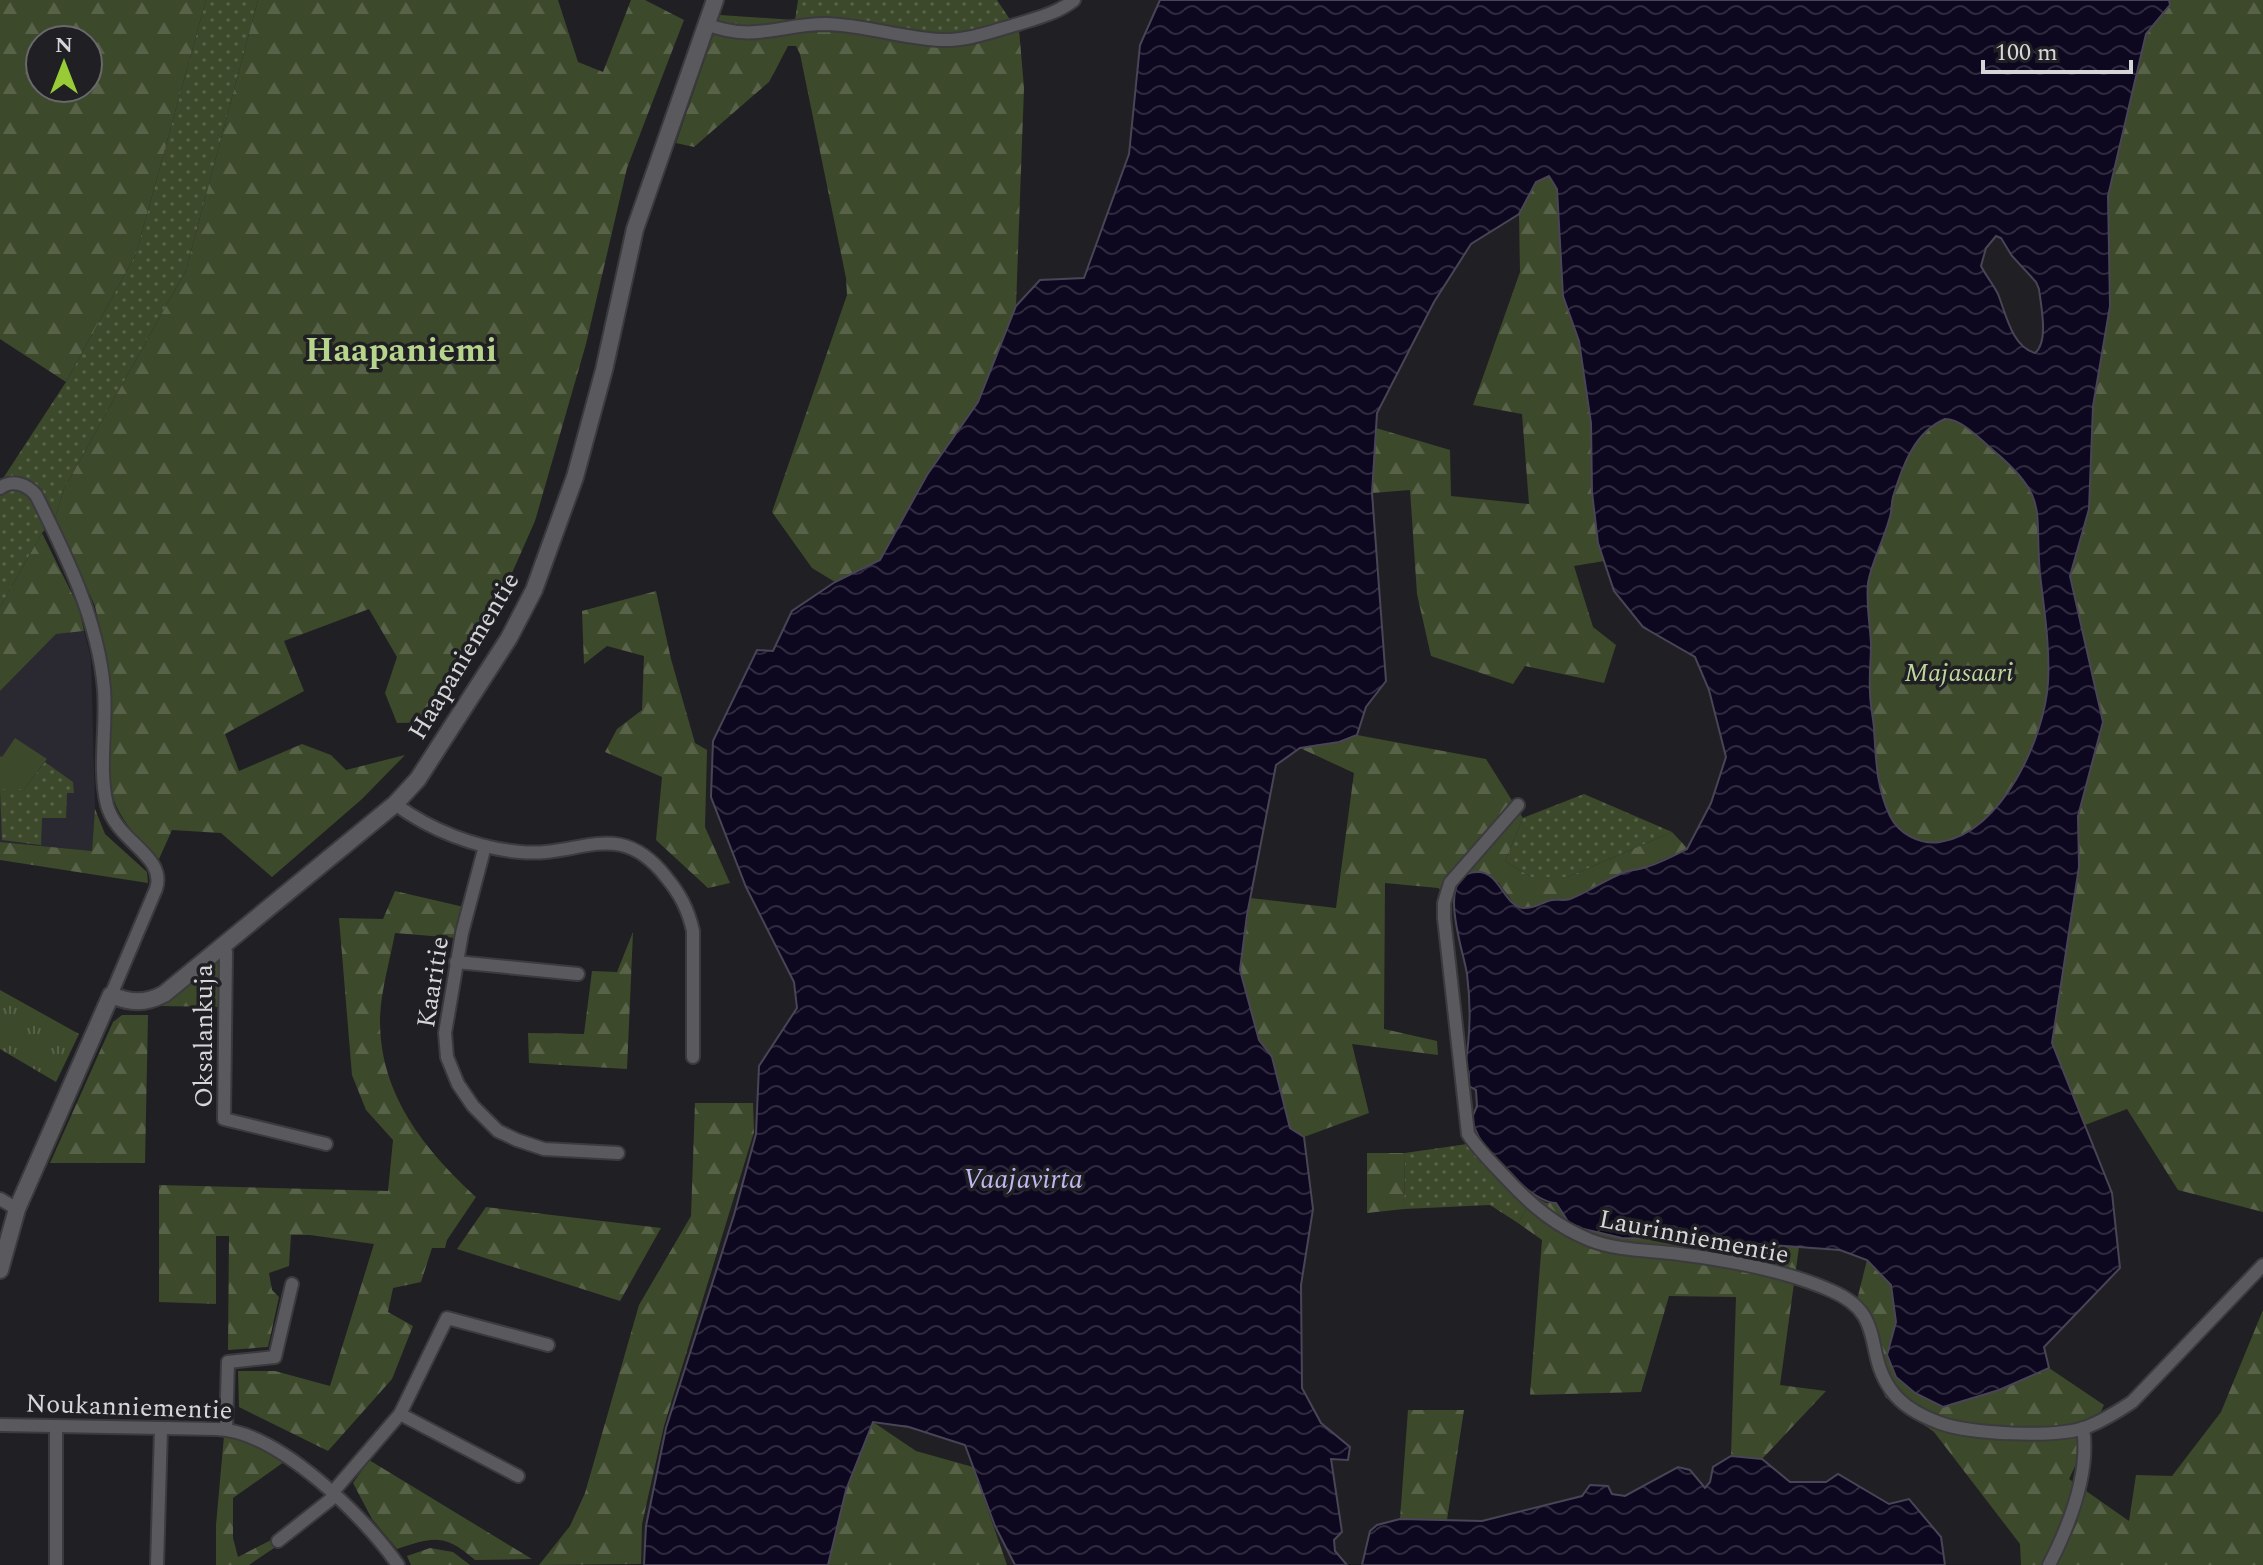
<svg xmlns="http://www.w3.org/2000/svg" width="2263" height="1565" viewBox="0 0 2263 1565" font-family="Spectral,serif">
  <defs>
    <pattern id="grass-dots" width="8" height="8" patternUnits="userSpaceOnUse" patternTransform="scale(2)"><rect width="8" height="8" fill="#3d492b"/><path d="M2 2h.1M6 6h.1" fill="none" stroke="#586249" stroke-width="1.8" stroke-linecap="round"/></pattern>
    <pattern id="forest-firs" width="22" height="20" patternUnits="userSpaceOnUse" patternTransform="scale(2)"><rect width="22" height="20" fill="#3d492b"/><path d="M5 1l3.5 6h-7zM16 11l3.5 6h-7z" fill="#586249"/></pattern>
    <pattern id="park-tufts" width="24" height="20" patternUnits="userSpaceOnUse" patternTransform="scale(2)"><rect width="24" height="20" fill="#3d492b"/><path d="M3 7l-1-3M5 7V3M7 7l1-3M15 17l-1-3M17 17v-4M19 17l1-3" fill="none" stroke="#586249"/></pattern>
    <pattern id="water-waves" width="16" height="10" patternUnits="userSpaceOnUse" patternTransform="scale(2)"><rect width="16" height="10" fill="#0d071f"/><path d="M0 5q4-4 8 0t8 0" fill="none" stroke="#302a3f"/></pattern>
  </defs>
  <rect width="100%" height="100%" fill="#202024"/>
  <path fill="#2a2931" d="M84,631l7,28 4,150 -3,42 -92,-9v-151l56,-57z"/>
  <g fill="url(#grass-dots)">
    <path d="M206,0h52l-72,270 -122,219 -9,29 -13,15 -42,74v-124l66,-101 70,-128z"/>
    <path d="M798,0h199l14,21 -36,11 -60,2 -33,-10 -87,-4z"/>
    <path d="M45,762l28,20 1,11h-7l-1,25h-24l-1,27 -39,-5 -2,-51h24z"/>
    <path d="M1584,794l88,38 -104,45h-37l-26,-16 18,-43z"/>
    <path d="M1481,1142l53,54 -16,27 -28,-18 -86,4 1,-56z"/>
  </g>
  <g fill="url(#forest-firs)" fill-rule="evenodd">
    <path d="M0,0h206l-70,254 -70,128 -66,-43zM40,40h48v48h-48z"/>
    <path d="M258,0h300l20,62 25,10 28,-72h14l39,20 -57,148 -41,176 -51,177 -51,115 -54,86 -33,1 -12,-30 12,-36 -28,-48 -85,32 20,50 -79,43 14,37 63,-27 29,11 15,15 59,-15 -43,44 -90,78 -51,-44 -49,-3 -13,29c-21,-21 -41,-39 -48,-69l-4,-127 -12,-57 -40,-88 9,-29 122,-219z"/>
    <path d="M2169,0h94v1212l-85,-22 -51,-81 -42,16 -33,-82 27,-176 -1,-51 25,-94 -33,-146 19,-67 4,-103 17,-100 -2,-110 38,-162 24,-29z"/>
    <path d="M720,15l75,5 9,10h36l71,11 108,-12 5,59 -8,218 -38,96 -51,73 -47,85 -45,22 -23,-14 -40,-56 75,-217 -1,-17 -46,-224 -4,-8h-8l-19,36 -75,65 -18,-4z"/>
    <path d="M1550,176l7,12 6,108 16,45 12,82 1,69 6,51 6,18 -30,5 19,61 23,18 -12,38 -79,-17 -12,18 -82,-28 -14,-62 -7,-104 -38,3 4,-65 74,22 1,46 78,8 -7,-90 -49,-9 47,-133 -1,-58 17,-32z"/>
    <path d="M1945,419c17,0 36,21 49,32 57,47 40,59 46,123 3,35 11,72 8,108 -3,55 -46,151 -108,160 -20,3 -41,-8 -50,-26 -14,-30 -14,-57 -16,-88 -1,-12 -4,-24 -4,-36 -1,-16 1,-32 1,-48 -1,-20 -5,-41 -3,-61 4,-22 15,-41 21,-63 3,-7 2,-16 4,-23 9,-30 21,-65 52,-78z"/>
    <path d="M42,533l37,75 5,23 -28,3 -56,57v-84z"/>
    <path d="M656,591l15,68 24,84 12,7 -2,77 25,56 -22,5 -52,-48 6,-63 -57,-25 12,-23 25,-19 2,-54 -37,-10 -23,18 -2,-53z"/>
    <path d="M1357,735l129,24 37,59 -18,43 26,16h37l104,-45 16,17 -45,19 -19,4 -57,29 -13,-1 -18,7 -11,1 -10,-3 -17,-23 -38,-1 -7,19 -15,-12 -53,-5 -1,146 53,12 1,14 -86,-11 17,69 -65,24 -14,-9 -18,-71 -13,-17 -19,-70 10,-72 86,10 18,-135 -54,-25 39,-6z"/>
    <path d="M95,809l10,25 42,38 1,11 -148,-23v-18l92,9z"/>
    <path d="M395,891l69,16 -8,31 -61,-5c-5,27 -14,57 -15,85 -1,76 44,131 96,179l-29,43 -2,8h-13l-11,34 -28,6 -5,24 25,14 -21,53 -64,72 -89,-44 -1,-36h37l55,15 44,-142 -64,-9h-19l-2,31 -20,7 3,17 7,7 -11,50 -40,3 1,-114h-13v68l-57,-2v-117l229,6 5,-51 -27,-30 -14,-35 -13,-157 44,1z"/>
    <path d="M633,932l-6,137 -98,-6 -1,-30 56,1 8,-63 25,1z"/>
    <path d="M221,959v48l-60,-1z"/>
    <path d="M122,1015h26l-3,148h-95l63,-141z"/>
    <path d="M695,1103h58l1,29 -90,294 -22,98 -1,40 -102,1 31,-39 15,-33 54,-188 52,-89z"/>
    <path d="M1367,1153h38l-1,56 -37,4z"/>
    <path d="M1534,1196l12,7h10l15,23 51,12 69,1 108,8 -19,138 46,6 -64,68 -31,-3 5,-159 -67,-1 -28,96 -111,3 12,-155 -24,-17z"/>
    <path d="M486,1207l175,21 -41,73 -163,-52z"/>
    <path d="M1867,1260l24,25 5,37 -9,33 56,52 56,-17 50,-22 55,37 -35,74 60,42 7,-46 36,1 49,-64 42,-102v255h-242l-1,-21 -86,-112 -49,-35 -17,-63 -13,-26z"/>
    <path d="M1408,1410h56l-17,110 -47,-1z"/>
    <path d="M873,1422l43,29 57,16 34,98h-179l18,-75z"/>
    <path d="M224,1436l20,2 40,24 -51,36v40l5,19 35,-18 4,7 -28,19h-33v-40z"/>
    <path d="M369,1460l163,99 -57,1c-31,-27 -42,-23 -78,-11l-25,-30 -19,-36z"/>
    <path d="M430,1548l23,4 17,13h-59l-4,-9z"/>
  </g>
  <path fill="url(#park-tufts)" d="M0,990l79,44 -23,48 -56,-33z"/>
  <path fill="#3d492b" d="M15,738l32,21 -23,30h-24v-33l2,1z"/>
  <g fill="url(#water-waves)" stroke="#494556" stroke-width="2" fill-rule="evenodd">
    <path d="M1160,0h1009l1,5 -24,29 -38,162 2,110 -17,100 -4,103 -19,67 33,146 -25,94 1,51 -27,176 60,150 8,75 -76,79 5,21 -50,22 -56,17 -28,-14 -19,-16 -9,-22 9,-33 -5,-37 -24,-25 -27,-10 -149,-11 -69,-1 -51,-12 -15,-23c-23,-1 -59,-41 -73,-59 -5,-7 -8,-16 -12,-24l6,-14 -1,-16 -7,-4v-12l-5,-3c6,-30 7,-66 3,-97 -3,-22 -33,-101 10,-102 23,-1 26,33 46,36 11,1 19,-6 29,-8 6,-1 12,1 18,-1 19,-7 36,-20 55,-27 5,-2 12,-2 18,-4 15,-4 30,-12 44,-19l24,-46 15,-46 -17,-67 -14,-33 -52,-30 -29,-36 -16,-48 -6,-51 -1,-69 -12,-82 -16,-45 -6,-107 -8,-13 -13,6 -17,32 -48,30 -37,58 -57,111 -5,80 14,188 -20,26 -9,28 -18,7 -39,6 -24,17 -29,150 -7,55 19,70 13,17 18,71 14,9 9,72 -12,76 1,103 19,35 29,24 -2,13 -17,-1 11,73 -8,8 1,11 12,14h-332l-20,-39 -30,-81 -56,-18 -36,-5 -27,68 -18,75h-184l2,-39 20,-98 68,-213 22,-81 3,-68 38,-58 -3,-26 -48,-95 -35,-90 2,-56 44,-91 16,1 19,-40 43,-29 45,-22 47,-85 51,-73 38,-96 24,-26 44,-2 45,-124 11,-109zM1996,236l5,2 11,18 24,26 3,7c2,17 10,53 -4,64 -23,-6 -29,-39 -37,-59 -5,-10 -12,-18 -17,-28l5,-18zM1945,419c17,0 36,21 49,32 56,47 40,59 46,123 4,35 10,72 8,108 -3,55 -46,151 -108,160 -20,3 -41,-8 -50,-26 -14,-30 -14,-57 -16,-88 -1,-12 -4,-24 -4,-36 -1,-16 1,-32 1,-48 -1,-20 -5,-41 -3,-61 4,-22 15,-41 21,-63 3,-7 2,-15 4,-23 9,-30 21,-65 52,-78z"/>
    <path d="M1731,1456l31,3 28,23h36l12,-8 51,30 20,-5 32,38 4,28h-583l8,-34 7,-6 23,-6 82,2 100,-25 8,-11 18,1 4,8 13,2 53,-29 12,3 15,18 5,-6 3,-15z"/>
  </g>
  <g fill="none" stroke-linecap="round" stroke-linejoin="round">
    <defs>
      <g id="street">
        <path d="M706,24c49,19 73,0 120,0 39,1 76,14 115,16 27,1 52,-9 77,-16 19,-6 40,-11 56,-24"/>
        <path d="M0,488c12,-9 27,-4 36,7 31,62 62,125 68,194 3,38 -6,79 3,116 10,37 60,51 49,84l-45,106"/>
        <path d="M395,804c35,26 81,44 125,48 60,6 98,-36 146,25 14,17 22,32 27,54v126"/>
        <path d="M1518,805l-68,78 -6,20v15l24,216c11,17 26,31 40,46 24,26 48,46 82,60 28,11 60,10 89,14 49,6 108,17 153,37 55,24 31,60 59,99 11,16 30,26 49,33 31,11 113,15 144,5 17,-6 33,-16 48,-26l131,-137"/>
        <path d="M485,846l-23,87 -17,100 2,24 11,27 15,22 25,25 19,9 27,9 74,4"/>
        <path d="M222,947l4,5 -2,167 102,25"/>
        <path d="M456,962l122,12"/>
        <path d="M0,1199l17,10"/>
        <path d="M400,1414l118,62"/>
        <path d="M0,1425l217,4c61,2 148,88 181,136"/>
        <path d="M226,1429l2,-67 47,-5 17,-73"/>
        <path d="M332,1493l68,-79 47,-96 101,27"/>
        <path d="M278,1541l57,-45"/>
        <path d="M56,1565v-139"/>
        <path d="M157,1565l4,-136"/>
        <path d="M2049,1565c20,-39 41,-93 34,-137"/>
      </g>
      <path id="secondary" d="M0,1270l17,-61 94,-214c19,8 34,9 53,-1l231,-190 23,-25 91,-141 25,-48 41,-113 29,-107 31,-141 80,-229"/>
    </defs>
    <use href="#street" stroke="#3b3b3e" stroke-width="16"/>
    <use href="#secondary" stroke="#3b3b3e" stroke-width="20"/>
    <use href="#street" stroke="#5a595e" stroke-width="12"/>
    <use href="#secondary" stroke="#5a595e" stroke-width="16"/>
  </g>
  <g text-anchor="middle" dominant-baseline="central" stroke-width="7" stroke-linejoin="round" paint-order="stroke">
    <g font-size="26" fill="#d6d6d8" stroke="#202024">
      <text transform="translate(464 656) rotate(-59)">Haapaniementie</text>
      <text transform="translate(433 982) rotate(-81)">Kaaritie</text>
      <text transform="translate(204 1036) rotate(-90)">Oksalankuja</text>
      <text transform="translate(1694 1237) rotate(11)">Laurinniementie</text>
      <text transform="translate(129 1407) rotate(2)">Noukanniementie</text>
    </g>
    <g font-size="26" font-style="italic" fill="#bfd79e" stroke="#202024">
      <text x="1959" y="673">Majasaari</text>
    </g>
    <g font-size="28" font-style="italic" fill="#bfb7f0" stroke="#202024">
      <text x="1023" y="1179">Vaajavirta</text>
    </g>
    <g font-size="34" font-weight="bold" fill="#b6d48c" stroke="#202024">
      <text x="401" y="351">Haapaniemi</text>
    </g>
  </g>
  <g transform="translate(64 64)"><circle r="38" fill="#202024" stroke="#69696c" stroke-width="2"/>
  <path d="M0-6L14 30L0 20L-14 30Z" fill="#99cb36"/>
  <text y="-12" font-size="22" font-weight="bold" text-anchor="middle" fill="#d6d6d8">N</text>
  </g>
  <path d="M1983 60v12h148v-12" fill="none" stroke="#d6d6d8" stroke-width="4"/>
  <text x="1995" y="60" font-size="24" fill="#d6d6d8" stroke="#202024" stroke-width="6" paint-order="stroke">100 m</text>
</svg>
